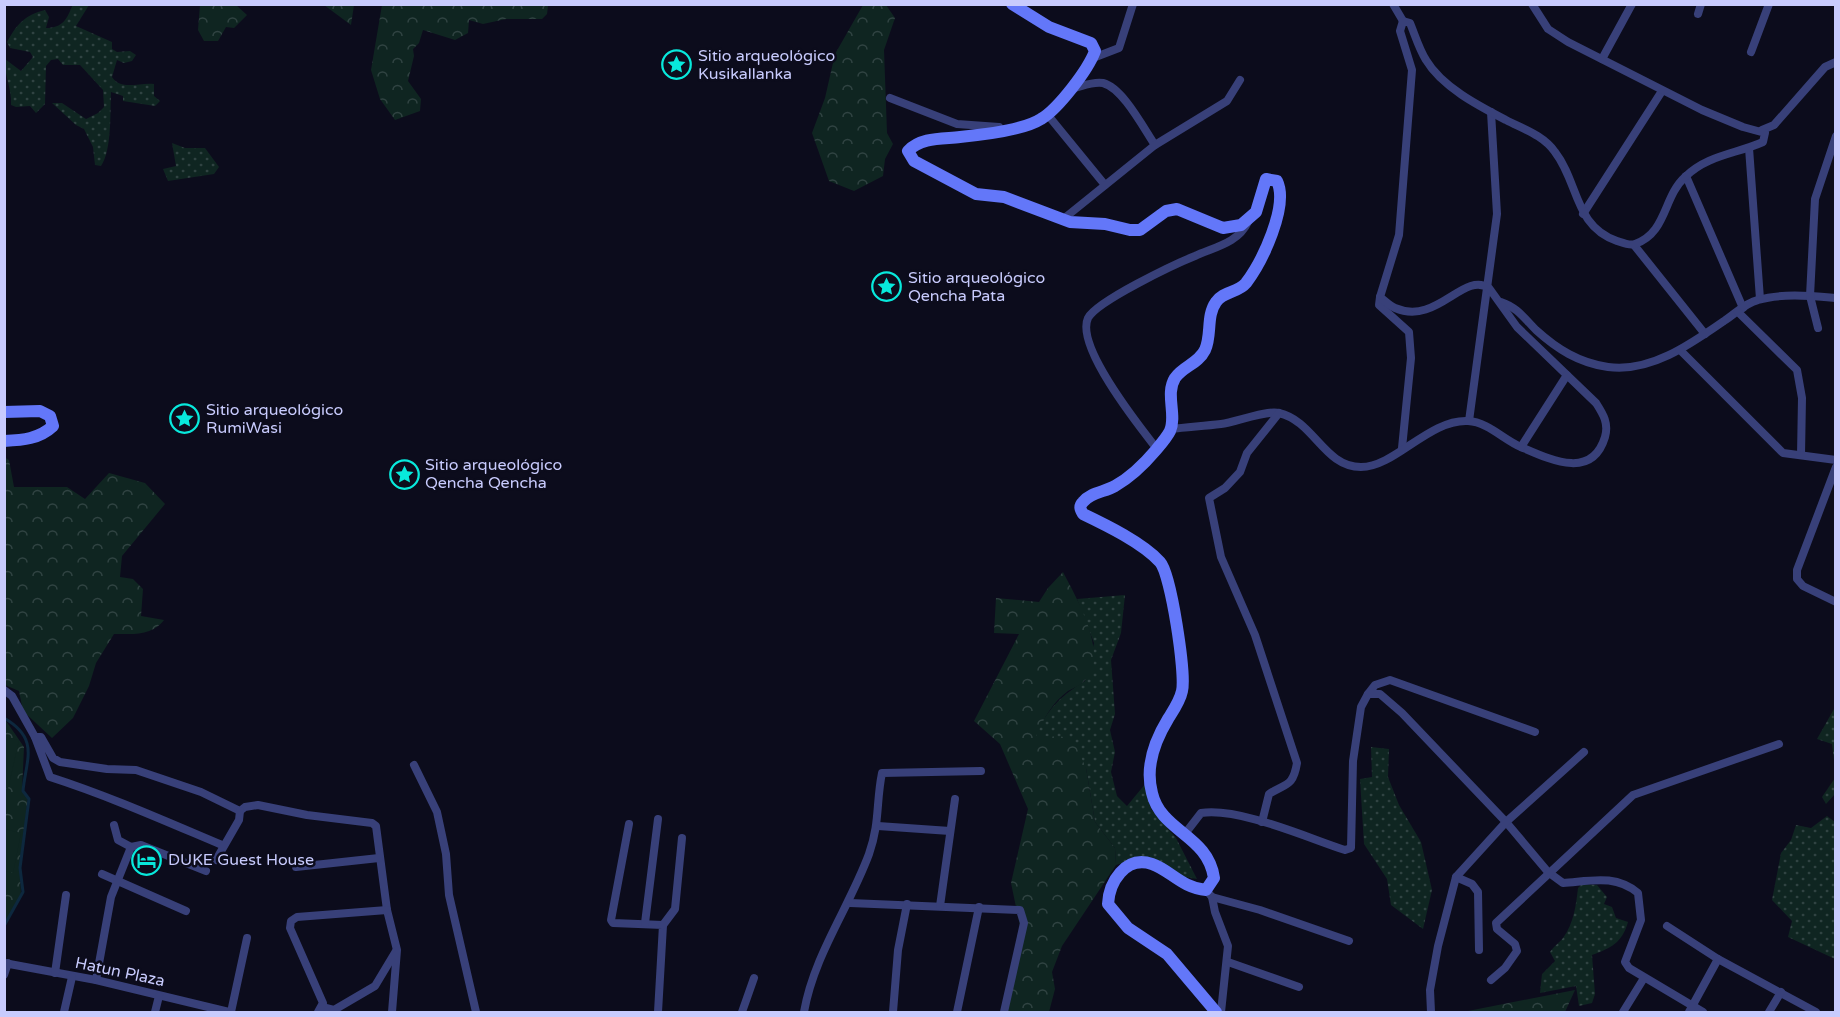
<svg xmlns="http://www.w3.org/2000/svg" width="1840" height="1017" viewBox="0 0 1840 1017" font-family="'Varela Round',sans-serif">
  <defs>
    <pattern id="grass-dots" width="8" height="8" patternUnits="userSpaceOnUse" patternTransform="scale(1.5)"><rect width="8" height="8" fill="#0f2521"/><path d="M2 2h.1M6 6h.1" fill="none" stroke="#304342" stroke-width="1.8" stroke-linecap="round"/></pattern>
    <pattern id="forest-crowns" width="20" height="18" patternUnits="userSpaceOnUse" patternTransform="scale(1.5)"><rect width="20" height="18" fill="#0f2521"/><path d="M2 6a3 3 0 1 1 6 0M12 15a3 3 0 1 1 6 0" fill="none" stroke="#304342"/></pattern>
  </defs>
  <rect width="100%" height="100%" fill="#0c0c1c"/>
  <g fill="url(#grass-dots)">
    <path d="M73,4l16,1 -13,21 36,16v7l5,3 13,-1 6,4 -4,6 -8,2 -7,-3 -5,17c9,14 28,5 42,7v12l6,5 -5,5 -32,-5v-5l-12,-4c-1,20 1,58 -10,74l-6,-1 -2,-18 -9,-18 -8,-4 -24,-22h10l24,16 12,-6 6,-6 -1,-17 -23,-25h-17l-5,-6 -7,1 -5,6 -1,38 -9,9 -6,-7 -14,1 -5,-2c1,-17 -7,-29 -6,-46l16,12 12,-14 -3,-5 -20,-4 -3,-6c10,-18 18,-27 38,-32l4,7 -3,11c17,0 21,-9 27,-24z"/>
    <path d="M172,143l13,5h20l14,19 -5,7 -46,7 -5,-12 13,-3z"/>
    <path d="M1125,595l-4,38 -10,27 4,54 -5,16 5,22 -4,20 6,24 10,10 19,-23 5,26 25,29 21,41 -13,-2 -45,-19 -23,7 -1,-17 -20,-26 -9,-54 -51,-32c13,-27 24,-39 50,-55l9,-38 -17,-44z"/>
    <path d="M1834,709h2l-1,59 -3,-24 -15,-5z"/>
    <path d="M1371,747l18,2 -1,28 11,28 22,37 11,48 -9,39 -32,-24 -4,-26 -23,-35 -4,-65 12,-2z"/>
    <path d="M1835,778v16l-9,10 -4,-7z"/>
    <path d="M1827,816l8,6v137l-47,-22 4,-16 -20,-21 9,-47 10,-13 5,-15 15,3z"/>
    <path d="M1582,884l15,1 10,12 -3,7 8,3 4,11 12,4c-6,21 -17,26 -36,33l3,39 -3,9 -13,3 -3,-20 -36,7 2,-19 13,-13 -5,-9c4,-6 9,-9 13,-14 11,-15 13,-33 15,-50z"/>
  </g>
  <g fill="url(#forest-crowns)">
    <path d="M200,5h36l11,10 -13,13 -8,-1 -8,14h-14l-6,-11z"/>
    <path d="M324,5h30l-3,20z"/>
    <path d="M542,5l6,1 -1,8 -5,5h-36l-23,5 -14,-4 -1,13 -13,7 -32,-10 -4,13 -6,6 1,7 -6,25 13,18 -1,12 -25,9 -15,-21 -9,-29 11,-65z"/>
    <path d="M863,5h23l9,13 -11,32 3,83 6,11 -8,15 -2,17 -29,15 -25,-10 -17,-48 13,-35 10,-44z"/>
    <path d="M4,457l5,3 5,27h53l18,12 24,-26 36,10 20,21 -43,52 -2,21 13,2 10,10 -2,27 23,4c-12,16 -31,14 -50,14l-18,29 -7,23 -16,32 -21,20 -29,-27 -4,-20 -14,-6z"/>
    <path d="M1063,572c13,25 48,85 21,109 -4,5 -11,7 -16,10 -16,12 -24,27 -32,45l36,1 14,31 9,54 20,26 1,17 -54,81 -10,26 3,17 -6,23h-45l17,-81 -10,-48 17,-74 -28,-65 -26,-23 45,-87 -25,-1 2,-35 43,4 9,-14z"/>
    <path d="M4,718l20,29 -2,44 6,6 -8,70 1,28 -16,27z"/>
    <path d="M1575,990l-10,22h-98l1,-1z"/>
  </g>
  <g fill="#0f2521">
    <path d="M4,737l15,3 -11,49 -3,-1z"/>
    <path d="M4,829l17,4 -8,40 -8,-2z"/>
  </g>
  <g fill="none" stroke-linecap="round" stroke-linejoin="round">
    <path stroke="#0d283e" stroke-width="3" d="M4,718c36,21 22,41 19,73l6,8 -9,69 3,24 -19,34"/>
    <g stroke="#384079" stroke-width="8">
      <path d="M1393,4l10,17"/>
      <path d="M1698,14l3,-10"/>
      <path d="M1751,52l18,-48"/>
      <path d="M1093,58l26,-10 14,-44"/>
      <path d="M1602,59l30,-55"/>
      <path d="M1070,89c11,-2 22,-8 33,-6 20,5 41,46 52,62"/>
      <path d="M890,98l67,26 42,3"/>
      <path d="M1047,114l58,71"/>
      <path d="M1762,130l12,-5 51,-58 11,-5"/>
      <path d="M1749,148l11,151"/>
      <path d="M1686,176l57,132"/>
      <path d="M1583,214l79,-123"/>
      <path d="M1062,220l93,-75 72,-44 13,-21"/>
      <path d="M1634,245l71,89"/>
      <path d="M1380,297l-1,8 30,27 2,26 -9,90"/>
      <path d="M1501,302c16,5 24,17 35,28 21,19 43,33 72,37 42,6 83,-23 116,-46 11,-7 21,-18 34,-21 23,-7 54,-4 78,-2"/>
      <path d="M1738,312l59,58 5,28 -1,57"/>
      <path d="M1818,328l-8,-32 5,-97 21,-63"/>
      <path d="M1680,350l103,103 53,7"/>
      <path d="M1469,421l28,-207 -6,-102"/>
      <path d="M1171,429c17,-2 33,-3 50,-5 15,-2 45,-14 58,-11 35,8 45,54 82,54 34,0 68,-48 107,-46 20,1 36,19 53,26 30,13 71,33 84,-10 4,-14 -2,-23 -9,-34l-79,-76 -28,-39c-26,-17 -52,38 -94,20 -5,-2 -10,-7 -15,-11l19,-62 13,-165 -12,-39 3,-10 7,2c5,12 9,26 16,37 16,27 53,46 80,60 17,9 37,15 49,32 24,31 19,74 62,89 6,2 13,5 18,3 32,-11 28,-47 50,-67 22,-22 51,-23 78,-35l2,-9 -22,-6 -41,-17 -134,-68 -20,-13 -16,-25"/>
      <path d="M1521,447l46,-72"/>
      <path d="M1157,449c-18,-23 -82,-103 -69,-131 9,-17 87,-54 107,-62 20,-9 43,-13 53,-34"/>
      <path d="M1836,467l-39,103v9l6,7 33,16"/>
      <path d="M4,690l8,6 23,41"/>
      <path d="M1368,694l7,-9 15,-5 145,52"/>
      <path d="M414,765l23,47 9,42 3,41 27,117"/>
      <path d="M1262,822l7,-28c17,-11 24,-7 28,-31l-42,-128 -34,-78 -12,-59 16,-10 15,-16 7,-19 32,-40"/>
      <path d="M629,824l-18,96 2,3 50,2 -5,87"/>
      <path d="M114,825l4,15 13,7"/>
      <path d="M878,826l72,5"/>
      <path d="M1184,835l17,-22c38,-6 107,25 144,37l6,-2 2,-87 8,-54 7,-13h12l22,19 104,109 42,50 15,11c28,-2 52,-9 75,10l3,27 -16,42 4,6 74,44"/>
      <path d="M222,845c-57,-24 -113,-49 -172,-68l-15,-40h6l12,21 7,4 47,7 29,1 65,22 39,19 5,-4 13,-2 49,10 65,8 4,3 11,84 10,40 -5,62"/>
      <path d="M216,860l23,-40 1,-9"/>
      <path d="M296,867l83,-9"/>
      <path d="M102,874l84,37"/>
      <path d="M1206,890l6,7 48,13 89,31"/>
      <path d="M1212,897l3,15 13,34 -7,66"/>
      <path d="M850,903l170,7 4,13 -20,89"/>
      <path d="M940,906l15,-107"/>
      <path d="M645,923l13,-104"/>
      <path d="M663,925l12,-16 7,-71"/>
      <path d="M1667,926l51,33 98,53"/>
      <path d="M1479,950l-1,-58 -6,-8 -16,-7 50,-55 78,-70"/>
      <path d="M1228,962l71,25"/>
      <path d="M4,963l92,17 133,32"/>
      <path d="M55,973l11,-78"/>
      <path d="M4,975l4,-12"/>
      <path d="M96,980l15,-83 20,-50 10,-2 65,26"/>
      <path d="M1491,980l14,-12 12,-17 -2,-7 -18,-15 -1,-6 137,-128 146,-51"/>
      <path d="M322,1007l12,3 41,-24 21,-35"/>
      <path d="M64,1012l8,-35"/>
      <path d="M155,1012l4,-16"/>
      <path d="M231,1012l16,-74"/>
      <path d="M318,1012l5,-9 -33,-75 1,-7 6,-4 90,-7"/>
      <path d="M742,1012l12,-34"/>
      <path d="M804,1012c10,-57 45,-104 65,-158 11,-31 7,-52 13,-81l99,-2"/>
      <path d="M893,1012l5,-62 9,-46"/>
      <path d="M957,1012l22,-105"/>
      <path d="M1431,1012l-1,-22 8,-44 18,-69"/>
      <path d="M1623,1012l21,-34"/>
      <path d="M1689,1012l29,-53"/>
      <path d="M1769,1012l12,-20"/>
    </g>
    <g stroke="#6377f9" stroke-width="12">
      <path d="M1012,4l37,23 42,16 4,8c-7,19 -37,58 -54,68 -17,11 -60,16 -81,18 -17,2 -39,0 -52,14l6,10 62,33 28,3 66,25 35,2 25,6h10l26,-19 11,-2 46,19 18,-3 15,-13 10,-33 11,2c12,25 -15,81 -31,102 -8,10 -23,8 -30,19 -10,14 -4,33 -11,48 -7,14 -22,16 -30,28 -10,16 2,37 -5,53 -3,6 -9,13 -14,19 -11,13 -25,27 -41,36 -10,6 -24,6 -32,16 -4,4 -3,7 0,12 23,11 60,29 77,48 11,12 26,112 22,129 -2,10 -9,20 -14,28 -14,23 -23,48 -16,74 9,39 56,42 62,85l-8,12c-24,-2 -36,-20 -54,-26 -27,-9 -43,19 -44,40l20,24 39,26 49,58"/>
      <path d="M4,412l36,-1 10,5 3,10c-14,13 -30,14 -49,15"/>
    </g>
  </g>
  <defs>
    <symbol id="sight-ring" viewBox="-11 -11 22 22"><circle r="9.5" fill="#0c0c1c" stroke="#08e9dc" stroke-width="1.5"/><path d="M0-6L1.8-2.2L6-1.7L2.9 1.2L3.7 5.4L0 3.3L-3.7 5.4L-2.9 1.2L-6-1.7L-1.8-2.2Z" fill="#08e9dc"/></symbol>
    <symbol id="hotel-ring" viewBox="-11 -11 22 22"><circle r="9.5" fill="#0c0c1c" stroke="#08e9dc" stroke-width="1.5"/><path d="M-6-4.5h1.5V1H6V5H4.5V3h-9V5H-6ZM-4 0a1.8 1.8 0 1 1 3.6 0ZM.5 0V-2.5h3Q6-2.5 6 0Z" fill="#08e9dc"/></symbol>
  </defs>
  <g fill-rule="evenodd">
    <use href="#sight-ring" x="660" y="48" width="33" height="33"/>
    <use href="#sight-ring" x="870" y="270" width="33" height="33"/>
    <use href="#sight-ring" x="168" y="402" width="33" height="33"/>
    <use href="#sight-ring" x="388" y="458" width="33" height="33"/>
    <use href="#hotel-ring" x="130" y="844" width="33" height="33"/>
  </g>
  <g text-anchor="middle" dominant-baseline="central" stroke-width="5" stroke-linejoin="round" paint-order="stroke">
    <g font-size="16" fill="#c8cbfd" stroke="#0c0c1c" text-anchor="start">
      <text x="698" y="56">Sitio arqueológico<tspan x="698" dy="18">Kusikallanka</tspan></text>
      <text x="908" y="278">Sitio arqueológico<tspan x="908" dy="18">Qencha Pata</tspan></text>
      <text x="206" y="410">Sitio arqueológico<tspan x="206" dy="18">RumiWasi</tspan></text>
      <text x="425" y="465">Sitio arqueológico<tspan x="425" dy="18">Qencha Qencha</tspan></text>
      <text x="168" y="860">DUKE Guest House</text>
    </g>
    <g font-size="16" fill="#c8cbfd" stroke="#0c0c1c">
      <text transform="translate(120 972) rotate(12)">Hatun Plaza</text>
    </g>
  </g>
  <rect width="1840" height="1017" fill="none" stroke="#c8cbfd" stroke-width="12"/>
</svg>
